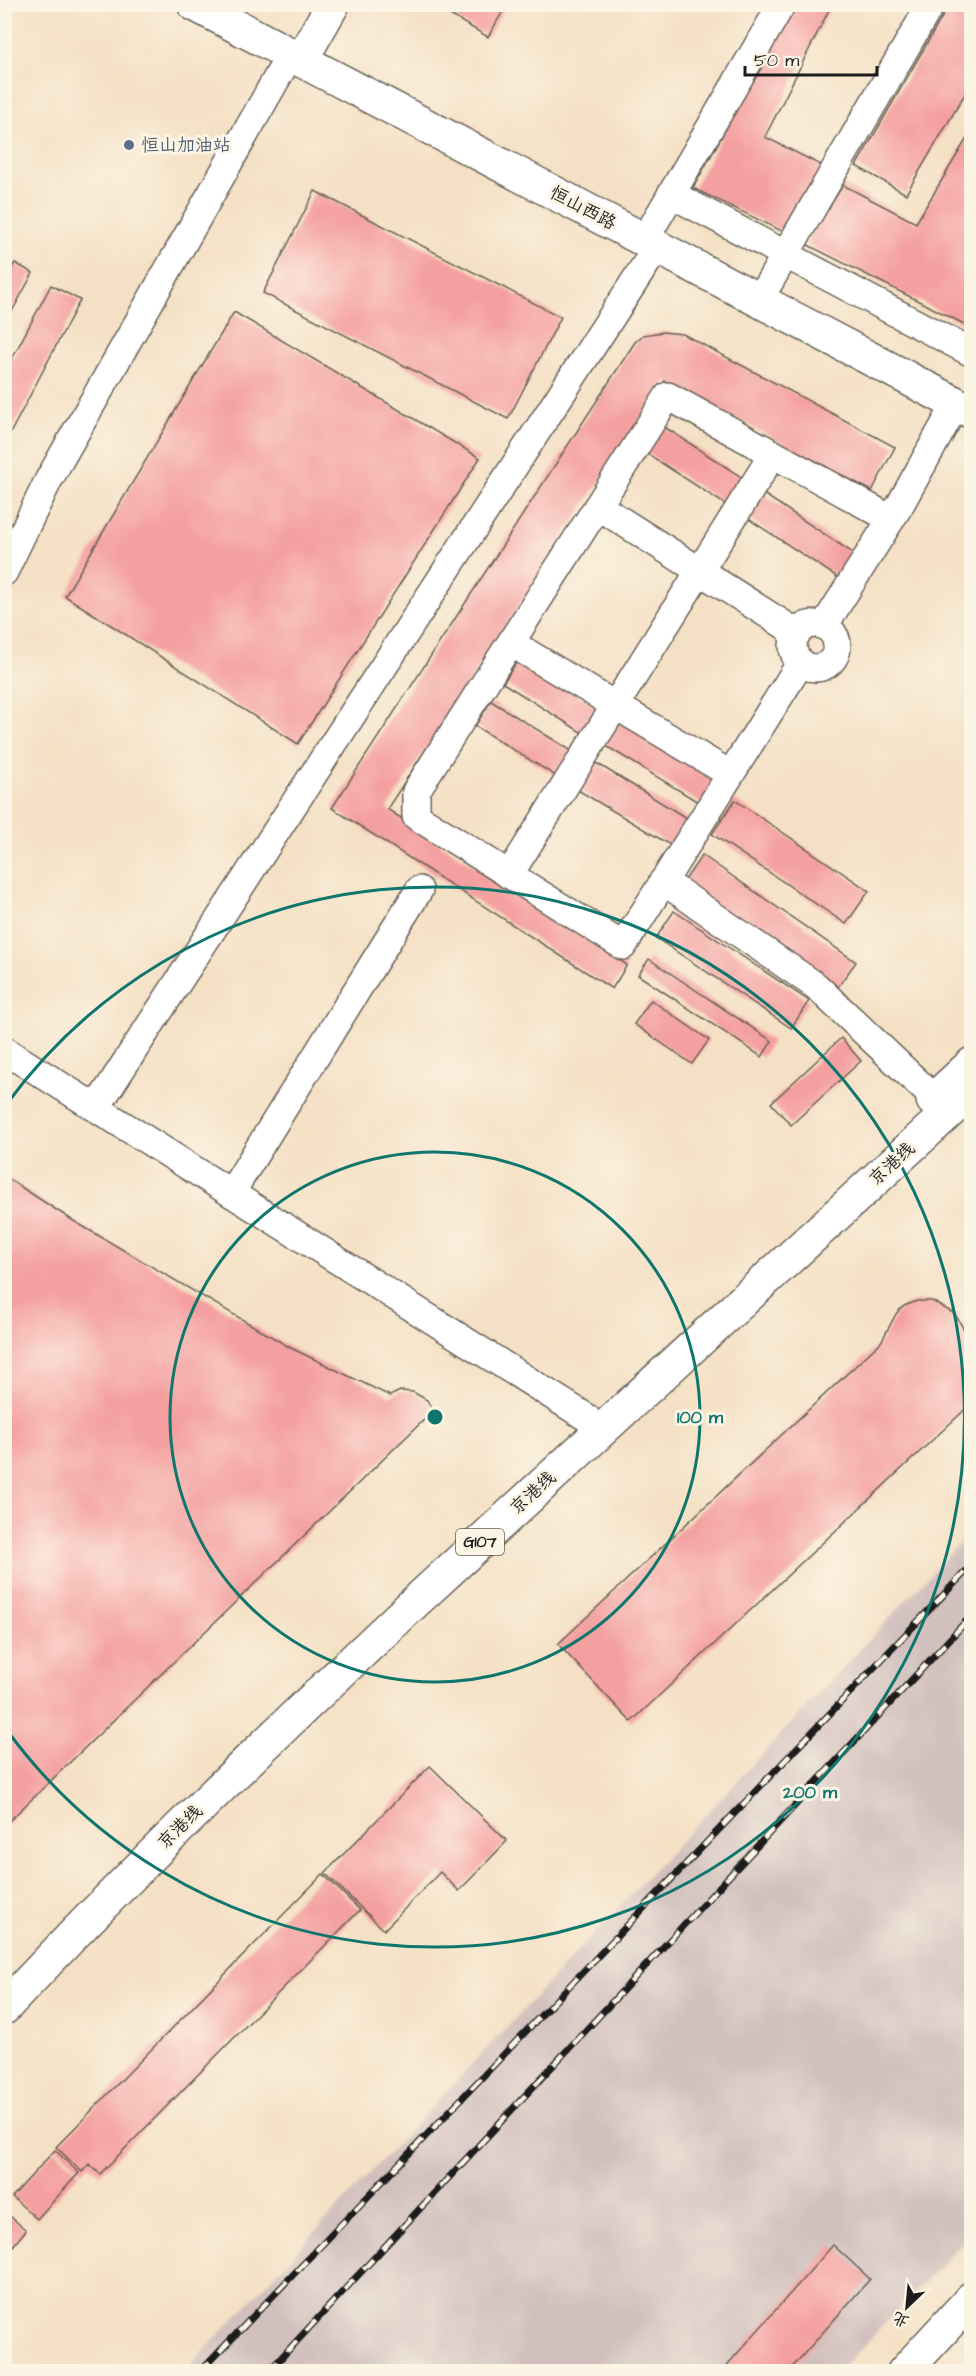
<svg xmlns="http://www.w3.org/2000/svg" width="976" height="2376" viewBox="0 0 976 2376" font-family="'Architects Daughter','LXGW WenKai TC',sans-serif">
  <rect width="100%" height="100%" fill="#fcf5e5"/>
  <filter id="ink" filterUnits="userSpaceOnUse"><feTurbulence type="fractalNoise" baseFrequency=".0167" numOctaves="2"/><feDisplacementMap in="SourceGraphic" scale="12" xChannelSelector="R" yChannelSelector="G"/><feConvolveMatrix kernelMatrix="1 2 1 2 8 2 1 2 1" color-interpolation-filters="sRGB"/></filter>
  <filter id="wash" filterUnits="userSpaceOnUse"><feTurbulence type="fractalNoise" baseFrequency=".008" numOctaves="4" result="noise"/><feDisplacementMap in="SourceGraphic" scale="24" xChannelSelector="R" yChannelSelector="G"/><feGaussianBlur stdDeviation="1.35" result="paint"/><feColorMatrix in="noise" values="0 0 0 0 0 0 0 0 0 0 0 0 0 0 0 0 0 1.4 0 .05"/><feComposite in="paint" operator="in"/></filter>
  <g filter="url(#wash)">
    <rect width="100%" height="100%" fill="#f4e0c4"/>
    <path fill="#d1c0bd" d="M971,1531v703l-132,137 -655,1z"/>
    <g id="blocks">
      <g fill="#f4a0a0">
        <path d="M431,4h76l-19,33z"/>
        <path d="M796,4h36l-67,133 60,30 -37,67 -95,-46z"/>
        <path d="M949,5h23v77l-66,112 -50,-28z"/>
        <path d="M972,130v198l-166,-84 37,-59 73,38z"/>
        <path d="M315,191l246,126 -53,102 -245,-126z"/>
        <path d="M15,263l18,10 -29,53v-45z"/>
        <path d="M51,285l29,15 -76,145v-71z"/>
        <path d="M234,312l246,146 -182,286 -233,-148z"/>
        <path d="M663,332l20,2 212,113 -23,44 -207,-110 -278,428 240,156 -15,24 -280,-181 303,-466 8,-7z"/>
        <path d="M663,426l80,52 -17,27 -80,-52z"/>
        <path d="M759,491l97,64 -16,24 -96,-63z"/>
        <path d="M519,658l81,52 -16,24 -81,-51z"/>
        <path d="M491,701l84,52 -16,25 -84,-52z"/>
        <path d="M618,720l100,61 -15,24 -100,-61z"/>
        <path d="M593,761l100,61 -16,27 -101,-60z"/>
        <path d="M735,800l134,91 -23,33 -134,-90z"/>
        <path d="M702,855l154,107 -21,29 -152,-108z"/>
        <path d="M674,911l135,90 -18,27 -135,-90z"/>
        <path d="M649,959l123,82 -10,16 -124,-82z"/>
        <path d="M651,1000l58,40 -17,24 -58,-40z"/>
        <path d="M841,1038l20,23 -70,64 -20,-22z"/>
        <path d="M4,1176l68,44 219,128 99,48 10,-5 13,1 14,8 6,11 -429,415z"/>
        <path d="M917,1301h15l23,13 17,29v60l-341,319 -73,-78 323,-302 15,-28 8,-8z"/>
        <path d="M430,1766l77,75 -48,50 -19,-19 -56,58 -59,-57z"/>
        <path d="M323,1874l37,36 -260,264 -11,-10 -7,8 -26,-25z"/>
        <path d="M55,2150l24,23 -42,46 -25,-22z"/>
        <path d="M5,2212l21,18 -21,26z"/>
        <path d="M833,2245l37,34 -82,93h-67z"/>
      </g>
    </g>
  </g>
  <g filter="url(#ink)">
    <use href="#blocks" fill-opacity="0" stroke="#686157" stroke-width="1.5"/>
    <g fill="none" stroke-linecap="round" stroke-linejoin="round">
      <defs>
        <g id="minor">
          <path d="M671,194l301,159"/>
          <path d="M644,241l138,-237"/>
          <path d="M759,300l172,-296"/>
          <path d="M598,506l199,127"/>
          <path d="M4,572l44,-91 242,-426"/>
          <circle cx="815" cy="646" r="22"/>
          <path d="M824,626l76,-121 51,-92"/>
          <path d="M511,643l219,131"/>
          <path d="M801,662l-178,284 -207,-130v-25l252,-395 223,123"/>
          <path d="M509,875l264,-421"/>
          <path d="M663,881l153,105 118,112"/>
          <path d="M4,1050l582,367"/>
          <path d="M96,1108l561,-861"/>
          <path d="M231,1193l188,-303"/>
        </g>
        <g id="major">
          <path d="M194,4l778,408"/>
          <path d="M301,60l32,-56"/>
          <path d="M904,2372l68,-74"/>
        </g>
        <g id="highway">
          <path d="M933,1100l39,-36"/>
          <path d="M4,2008c131,-141 270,-273 410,-405 185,-172 372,-341 558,-512"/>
        </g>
      </defs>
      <use href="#minor" stroke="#686157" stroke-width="30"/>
      <use href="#major" stroke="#686157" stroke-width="36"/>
      <use href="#highway" stroke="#686157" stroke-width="36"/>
      <use href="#minor" stroke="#fff" stroke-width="27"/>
      <use href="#major" stroke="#fff" stroke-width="33"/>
      <use href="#highway" stroke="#fff" stroke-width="33"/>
      <defs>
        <g id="rail">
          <path d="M200,2372l772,-807"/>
          <path d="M268,2372l704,-757"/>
        </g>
      </defs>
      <use href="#rail" stroke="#1c1c1c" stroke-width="7"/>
      <use href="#rail" stroke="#fcf5e5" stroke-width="4.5" stroke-dasharray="14" stroke-linecap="butt"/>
    </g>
  </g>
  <g fill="none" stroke="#0f766e" stroke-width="3">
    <circle cx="435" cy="1417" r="265"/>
    <path d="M6 1105A530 530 0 1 1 6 1729"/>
  </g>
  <circle fill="#5c6f8a" stroke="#fcf5e5" stroke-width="2" cx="129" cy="145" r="6"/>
  <g text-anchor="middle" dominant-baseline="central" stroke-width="6" stroke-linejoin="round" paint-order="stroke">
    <rect fill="#fcf5e5" stroke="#5f5d58" stroke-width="1.5" x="456" y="1529" width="48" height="26" rx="4.5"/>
    <g font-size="16" font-weight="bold" fill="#1c1c1c">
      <text x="480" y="1542">G107</text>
    </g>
    <g font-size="18" fill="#4e5e75" stroke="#fcf5e5" text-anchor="start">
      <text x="141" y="145">恒山加油站</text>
    </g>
    <g font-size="18" fill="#1c1c1c" stroke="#fcf5e5">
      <text transform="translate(583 208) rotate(28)">恒山西路</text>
      <text transform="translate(892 1164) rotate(-42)">京港线</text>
      <text transform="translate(533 1493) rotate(-42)">京港线</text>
      <text transform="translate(180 1827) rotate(-44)">京港线</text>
    </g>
  </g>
  <circle cx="435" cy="1417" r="9" fill="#0f766e" stroke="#fcf5e5" stroke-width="3"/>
  <g font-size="18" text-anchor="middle" font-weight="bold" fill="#0f766e" stroke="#fcf5e5" stroke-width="6" stroke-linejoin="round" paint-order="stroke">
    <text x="700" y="1423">100 m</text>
    <text x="810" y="1798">200 m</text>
  </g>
  <rect width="976" height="2376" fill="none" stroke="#fcf5e5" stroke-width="24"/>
  <g transform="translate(907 2307) rotate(206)" stroke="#fcf5e5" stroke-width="4.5" paint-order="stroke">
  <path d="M0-4.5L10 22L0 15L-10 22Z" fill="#1c1c1c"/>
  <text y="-9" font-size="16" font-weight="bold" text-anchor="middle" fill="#1c1c1c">北</text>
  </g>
  <path d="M745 66v9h132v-9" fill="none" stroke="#1c1c1c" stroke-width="3"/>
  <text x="754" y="66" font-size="18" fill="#1c1c1c" stroke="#fcf5e5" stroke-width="4.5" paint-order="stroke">50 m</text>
</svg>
